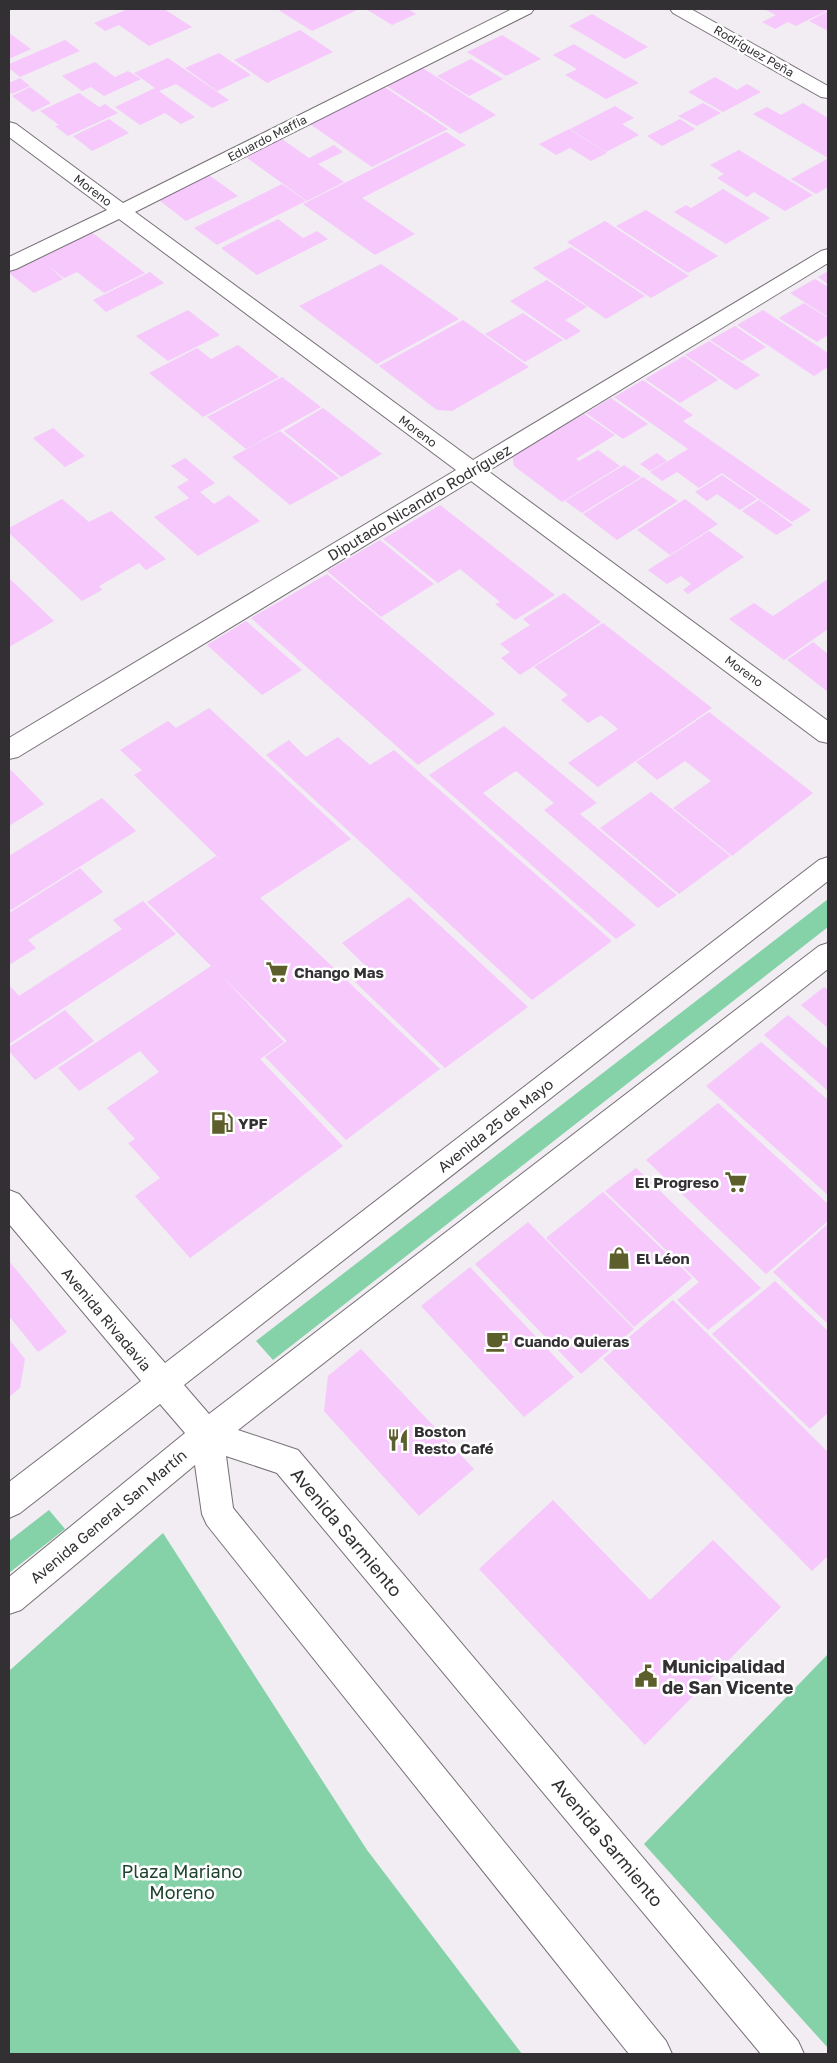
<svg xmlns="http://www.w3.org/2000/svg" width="837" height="2063" viewBox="0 0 837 2063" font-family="'Golos Text',sans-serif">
  <rect width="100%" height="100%" fill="#f2ecf3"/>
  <g fill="#85d2a9">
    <path d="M828,899v28l-555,433 -17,-19z"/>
    <path d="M49,1510l16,19 -56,44v-32z"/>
    <path d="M163,1533l204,317 155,204h-513v-383z"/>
    <path d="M828,1654v394l-184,-204z"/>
  </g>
  <g fill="#f6c8fc">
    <path d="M128,9h36l28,18 -43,19 -30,-21 -14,6 -11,-8z"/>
    <path d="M277,9h77l3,1 -45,21z"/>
    <path d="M366,9h42l8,5 -24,11z"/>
    <path d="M769,9h59v1l-32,16 -8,-4 -13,7 -13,-7 14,-7 -10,-5z"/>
    <path d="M828,11v20l-19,-10z"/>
    <path d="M592,14l56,33 -23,12 -56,-33z"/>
    <path d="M300,30l33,22 -66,31 -33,-23z"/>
    <path d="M9,33l22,16 -22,10z"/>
    <path d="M502,35l39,24 -35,17 -39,-24z"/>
    <path d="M65,40l15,11 -60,26 -11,-9v-4z"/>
    <path d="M574,44l65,39 -33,16 -41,-24 12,-6 -24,-14z"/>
    <path d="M219,53l32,22 -34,16 -32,-23z"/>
    <path d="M168,58l61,42 -17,8 -36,-24 -17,7 36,26 -14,7 -16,-11 -25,12 -25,-18 40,-19 -21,-15z"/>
    <path d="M471,59l32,20 -34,17 -32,-20z"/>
    <path d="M95,62l20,15 13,-6 13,8 -37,17 -13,-9 -9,4 -20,-15z"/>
    <path d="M421,67l75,48 -36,19 -75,-49z"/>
    <path d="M715,77l22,13 10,-6 14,8 -38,20 -35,-20z"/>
    <path d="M20,78l10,8 -18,8 -3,-3v-8z"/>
    <path d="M383,86l65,43 -76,38 -65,-45z"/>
    <path d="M30,87l21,16 -18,9 -21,-16z"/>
    <path d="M79,93l20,14 6,-3 13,9 -50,23 -13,-10 4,-1 -19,-14z"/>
    <path d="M703,103l18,10 -24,13 -19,-10z"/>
    <path d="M803,103l25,15v40l-75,-44 14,-7 14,8z"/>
    <path d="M615,106l19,12 -12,6 17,11 -33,17 -36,-23z"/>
    <path d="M109,119l20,14 -37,18 -19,-15z"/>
    <path d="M680,119l15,10 -33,17 -15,-10z"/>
    <path d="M569,129l38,24 -16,8 -21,-13 -14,7 -17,-11z"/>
    <path d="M446,132l20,13 -104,53 53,36 -40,21 -72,-51z"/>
    <path d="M279,137l30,21 25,-13 9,7 -25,12 26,18 -37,19 -64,-46z"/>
    <path d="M739,150l74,45 -28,16 -31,-19 -7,5 -30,-19 7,-4 -14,-9z"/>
    <path d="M827,159l1,1v27l-12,7 -25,-15z"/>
    <path d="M206,173l32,23 -52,25 -31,-24z"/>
    <path d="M282,184l24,17 -89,44 -23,-17z"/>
    <path d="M723,189l47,29 -44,26 -52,-32 12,-7 5,3z"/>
    <path d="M646,210l72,46 -30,17 -72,-47z"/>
    <path d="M278,219l25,19 14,-7 11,8 -71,36 -36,-27z"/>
    <path d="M605,221l84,55 -38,22 -84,-56z"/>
    <path d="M90,231l55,42 -41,20 -27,-21 -13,6 -17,-13 16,14 -29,14 -25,-20v-3z"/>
    <path d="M571,247l74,49 -39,23 -73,-51z"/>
    <path d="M381,264l78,55 -82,45 -78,-58z"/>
    <path d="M828,271v13l-10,-7z"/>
    <path d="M150,272l14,11 -58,29 -13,-12z"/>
    <path d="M815,279l13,8v30l-38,-24z"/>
    <path d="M547,280l40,27 -22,13 16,11 -15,9 -56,-39z"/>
    <path d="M804,303l24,15v17l-11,7 -38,-24z"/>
    <path d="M188,310l32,25 -52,26 -32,-25z"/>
    <path d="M763,310l65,43v14l-14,9 -77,-51z"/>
    <path d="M523,313l40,27 -38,22 -40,-28z"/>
    <path d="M463,320l66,47 -77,44 -15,-1 -58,-44z"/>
    <path d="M735,326l31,21 -24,14 -32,-21z"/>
    <path d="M709,341l51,34 -24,15 -51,-35z"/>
    <path d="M238,345l41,32 -76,40 -54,-44 48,-25 14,11z"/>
    <path d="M684,356l34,24 -38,23 -35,-24z"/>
    <path d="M282,377l39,30 -75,42 -39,-32z"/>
    <path d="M643,380l50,35 -10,6 128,89 -19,12 -70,-49 -23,15 -22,-16 -15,9 -12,-9 38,-23 -74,-52z"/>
    <path d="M611,398l37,26 -25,15 -37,-26z"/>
    <path d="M323,408l59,46 -41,23 -57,-46z"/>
    <path d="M584,414l31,21 -39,24 3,2 19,-11 22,16 -58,36 -48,-36 -2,-13z"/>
    <path d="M53,428l32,28 -20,11 -32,-29z"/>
    <path d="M280,431l59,47 -49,27 -58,-48z"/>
    <path d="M657,453l10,8 -17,10 -10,-7z"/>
    <path d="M185,458l30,25 -15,9 14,12 15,-9 31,26 -62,35 -44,-39 35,-19 -12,-11 12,-7 -18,-14z"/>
    <path d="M624,465l17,12 -59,36 -17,-12z"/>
    <path d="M722,475l35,24 -17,11 -23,-16 -10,7 -12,-9z"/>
    <path d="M643,477l35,24 -61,39 -34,-26z"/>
    <path d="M62,499l27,23 22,-11 55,48 -20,11 -7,-7 -40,23 3,4 -20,11 -73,-68v-5z"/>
    <path d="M685,499l33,25 -48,31 -33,-25z"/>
    <path d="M759,500l34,25 -17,10 -34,-24z"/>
    <path d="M440,505l115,90 -40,25 -20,-16 5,-2 -40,-33 -22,14 -55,-44z"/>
    <path d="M709,531l35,26 -56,37 -5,-4 8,-6 -10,-8 -14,8 -19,-14z"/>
    <path d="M380,540l54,44 -53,33 -54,-46z"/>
    <path d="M327,574l168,140 -77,51 -167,-147z"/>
    <path d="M9,578l45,43 -45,26z"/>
    <path d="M828,579v50l-44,31 -55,-41 25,-16 19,13z"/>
    <path d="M564,593l37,29 -81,53 -19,-17 9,-6 -10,-8 30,-19 -7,-6z"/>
    <path d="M246,621l56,49 -40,25 -55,-50z"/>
    <path d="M603,623l109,85 -114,79 -30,-24 50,-34 -17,-14 -13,8 -27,-23 7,-5 -34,-28z"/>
    <path d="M813,642l15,12v38l-41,-32z"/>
    <path d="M209,708l142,131 -91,59 180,171 -94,71 -81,-83 22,-16 -67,-67 64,68 -24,17 83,87 -153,112 -55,-62 25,-18 -32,-35 7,-4 -28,-31 52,-36 -19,-21 -61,40 -21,-23 153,-102 -64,-64 69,-46 5,4 -87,-85 8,-5 -22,-20 48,-29 8,7z"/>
    <path d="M709,712l104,81 -81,63 -59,-48 38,-27 -26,-20 -28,19 -21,-18z"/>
    <path d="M504,726l93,77 -17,11 97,81 -19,13 -114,-98 10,-7 -38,-32 -33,22 153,132 -20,14 -187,-164z"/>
    <path d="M338,737l32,28 24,-15 218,191 -80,59 -266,-245 23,-15 17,17z"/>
    <path d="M11,770l33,34 -35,22v-54z"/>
    <path d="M651,792l79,64 -51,38 -79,-66z"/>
    <path d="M102,798l34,33 -125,79 -2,-3v-51z"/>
    <path d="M80,868l23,24 -75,48 8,8 -27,17v-56l2,3z"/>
    <path d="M409,897l119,110 -83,61 -90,-86 16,-11 -29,-28z"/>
    <path d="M143,901l33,33 -167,110v-59l10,11 103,-67 -9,-9z"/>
    <path d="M824,987l4,3v38l-27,-23z"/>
    <path d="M65,1010l29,31 -59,39 -26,-29v-4z"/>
    <path d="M788,1015l40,34v42l-64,-56z"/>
    <path d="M761,1042l67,58v95l-122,-109z"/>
    <path d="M718,1103l110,101v17l-62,53 -120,-114z"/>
    <path d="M636,1168l125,120 -53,42 -31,-30 22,-18 -94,-91z"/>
    <path d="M603,1192l89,86 -58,49 -88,-89z"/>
    <path d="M528,1222l106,107 -53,45 -106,-110z"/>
    <path d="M828,1224v100l-55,-52z"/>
    <path d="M9,1261l58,71 -29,20 -29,-36z"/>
    <path d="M470,1267l104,110 -50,40 -103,-111z"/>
    <path d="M775,1281l53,50v82l-18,16 -98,-95z"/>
    <path d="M673,1300l155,152v104l-16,15 -209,-212z"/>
    <path d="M9,1339l16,20 -5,29 -11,9z"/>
    <path d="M361,1349l113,120 -55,47 -95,-105 4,-35z"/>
    <path d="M553,1500l97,100 63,-60 68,67 -136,138 -166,-176z"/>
  </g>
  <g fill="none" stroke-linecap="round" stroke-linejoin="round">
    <defs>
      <g id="minor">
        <path d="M512,9h22l-3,4 -396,199 338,248 348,-209 7,-2v14l-340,208 340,250v22l-9,-2 -348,-260 -453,276 -9,2v-21l447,-268 -337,-251 -103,50 -7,2v-14l98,-47 -98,-73v-15l7,2 107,79z"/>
        <path d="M670,9h21l137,77v12l-7,-1 -148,-84z"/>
      </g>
      <path id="major" d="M828,857v24l-644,504 25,29 610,-468 9,-3v26l-590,461 60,20 500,591 6,13h-43l-484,-581 -51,-17 7,52 433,533 6,13h-43l-422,-529 -5,-11 -7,-49 -174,145 -12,4v-37l176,-144 -25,-29 -140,109 -11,5v-36l132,-101 -132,-157v-34l10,4 146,169 654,-503z"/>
    </defs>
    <use href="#minor" stroke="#767076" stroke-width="2"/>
    <use href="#major" stroke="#767076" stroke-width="2"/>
    <use href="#minor" fill="#fff" fill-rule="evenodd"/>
    <use href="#major" fill="#fff" fill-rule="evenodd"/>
  </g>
  <defs>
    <symbol id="supermarket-bare" viewBox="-9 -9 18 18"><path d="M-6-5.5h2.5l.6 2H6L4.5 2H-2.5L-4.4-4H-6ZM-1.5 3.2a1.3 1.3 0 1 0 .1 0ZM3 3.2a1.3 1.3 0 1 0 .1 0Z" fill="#5c5e2b" stroke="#fff" stroke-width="2.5" paint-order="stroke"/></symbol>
    <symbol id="fuel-bare" viewBox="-9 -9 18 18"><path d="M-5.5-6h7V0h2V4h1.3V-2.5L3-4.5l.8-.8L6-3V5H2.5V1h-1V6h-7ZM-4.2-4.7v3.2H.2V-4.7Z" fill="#5c5e2b" stroke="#fff" stroke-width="2.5" paint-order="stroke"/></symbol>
    <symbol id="shop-bare" viewBox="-9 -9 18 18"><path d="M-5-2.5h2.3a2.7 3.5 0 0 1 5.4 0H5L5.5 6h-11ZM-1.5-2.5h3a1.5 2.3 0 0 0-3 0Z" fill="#5c5e2b" stroke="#fff" stroke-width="2.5" paint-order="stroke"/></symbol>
    <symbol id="cafe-bare" viewBox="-9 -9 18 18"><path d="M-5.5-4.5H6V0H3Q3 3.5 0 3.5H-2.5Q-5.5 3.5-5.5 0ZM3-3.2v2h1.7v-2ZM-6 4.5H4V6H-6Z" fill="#5c5e2b" stroke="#fff" stroke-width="2.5" paint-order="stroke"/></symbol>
    <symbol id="restaurant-bare" viewBox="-9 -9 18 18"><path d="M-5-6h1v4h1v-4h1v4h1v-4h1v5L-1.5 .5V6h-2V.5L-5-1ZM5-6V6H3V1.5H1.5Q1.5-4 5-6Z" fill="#5c5e2b" stroke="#fff" stroke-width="2.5" paint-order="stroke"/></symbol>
    <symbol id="civic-bare" viewBox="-9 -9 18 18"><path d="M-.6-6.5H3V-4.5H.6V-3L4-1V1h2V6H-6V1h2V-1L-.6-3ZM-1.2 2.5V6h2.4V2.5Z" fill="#5c5e2b" stroke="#fff" stroke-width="2.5" paint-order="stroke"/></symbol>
  </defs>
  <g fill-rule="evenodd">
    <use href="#supermarket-bare" x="261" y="956" width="32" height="32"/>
    <use href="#fuel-bare" x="206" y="1107" width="32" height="32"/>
    <use href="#supermarket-bare" x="720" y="1166" width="32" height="32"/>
    <use href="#shop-bare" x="603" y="1242" width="32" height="32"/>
    <use href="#cafe-bare" x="481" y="1325" width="32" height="32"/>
    <use href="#restaurant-bare" x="382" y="1424" width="32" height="32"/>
    <use href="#civic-bare" x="630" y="1660" width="32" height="32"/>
  </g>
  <g text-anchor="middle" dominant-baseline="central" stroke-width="5" stroke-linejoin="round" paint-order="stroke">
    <g font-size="12" fill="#323032" stroke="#fff">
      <text transform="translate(754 51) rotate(30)">Rodríguez Peña</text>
      <text transform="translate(267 138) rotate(-27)">Eduardo Maffia</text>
      <text transform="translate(93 190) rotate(37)">Moreno</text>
      <text transform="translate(418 431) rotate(37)">Moreno</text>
      <text transform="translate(744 671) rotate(36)">Moreno</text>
    </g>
    <g font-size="15" fill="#323032" stroke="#fff">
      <text transform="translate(419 502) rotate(-31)">Diputado Nicandro Rodríguez</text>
      <text transform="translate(495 1125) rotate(-38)">Avenida 25 de Mayo</text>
      <text transform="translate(107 1319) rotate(50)">Avenida Rivadavia</text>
      <text transform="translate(108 1516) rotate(-40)">Avenida General San Martín</text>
    </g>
    <g font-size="15" font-weight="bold" fill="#323032" stroke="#fff" text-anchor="start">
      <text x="294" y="972">Chango Mas</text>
      <text x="238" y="1123">YPF</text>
      <text x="719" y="1182" text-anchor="end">El Progreso</text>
      <text x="636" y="1258">El Léon</text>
      <text x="514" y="1341">Cuando Quieras</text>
      <text x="414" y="1431">Boston<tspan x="414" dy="17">Resto Café</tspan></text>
    </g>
    <g font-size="18" fill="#323032" stroke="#fff">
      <text transform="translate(347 1532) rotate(50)">Avenida Sarmiento</text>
      <text transform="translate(608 1842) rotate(50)">Avenida Sarmiento</text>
    </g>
    <g font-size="18" font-weight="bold" fill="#323032" stroke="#fff" text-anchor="start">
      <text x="662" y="1666">Municipalidad<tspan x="662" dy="21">de San Vicente</tspan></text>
    </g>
    <g font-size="18" fill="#1e4430" stroke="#fff">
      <text x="182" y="1871">Plaza Mariano<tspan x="182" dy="21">Moreno</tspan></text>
    </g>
  </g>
  <rect width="837" height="2063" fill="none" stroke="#323032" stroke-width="20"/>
</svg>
